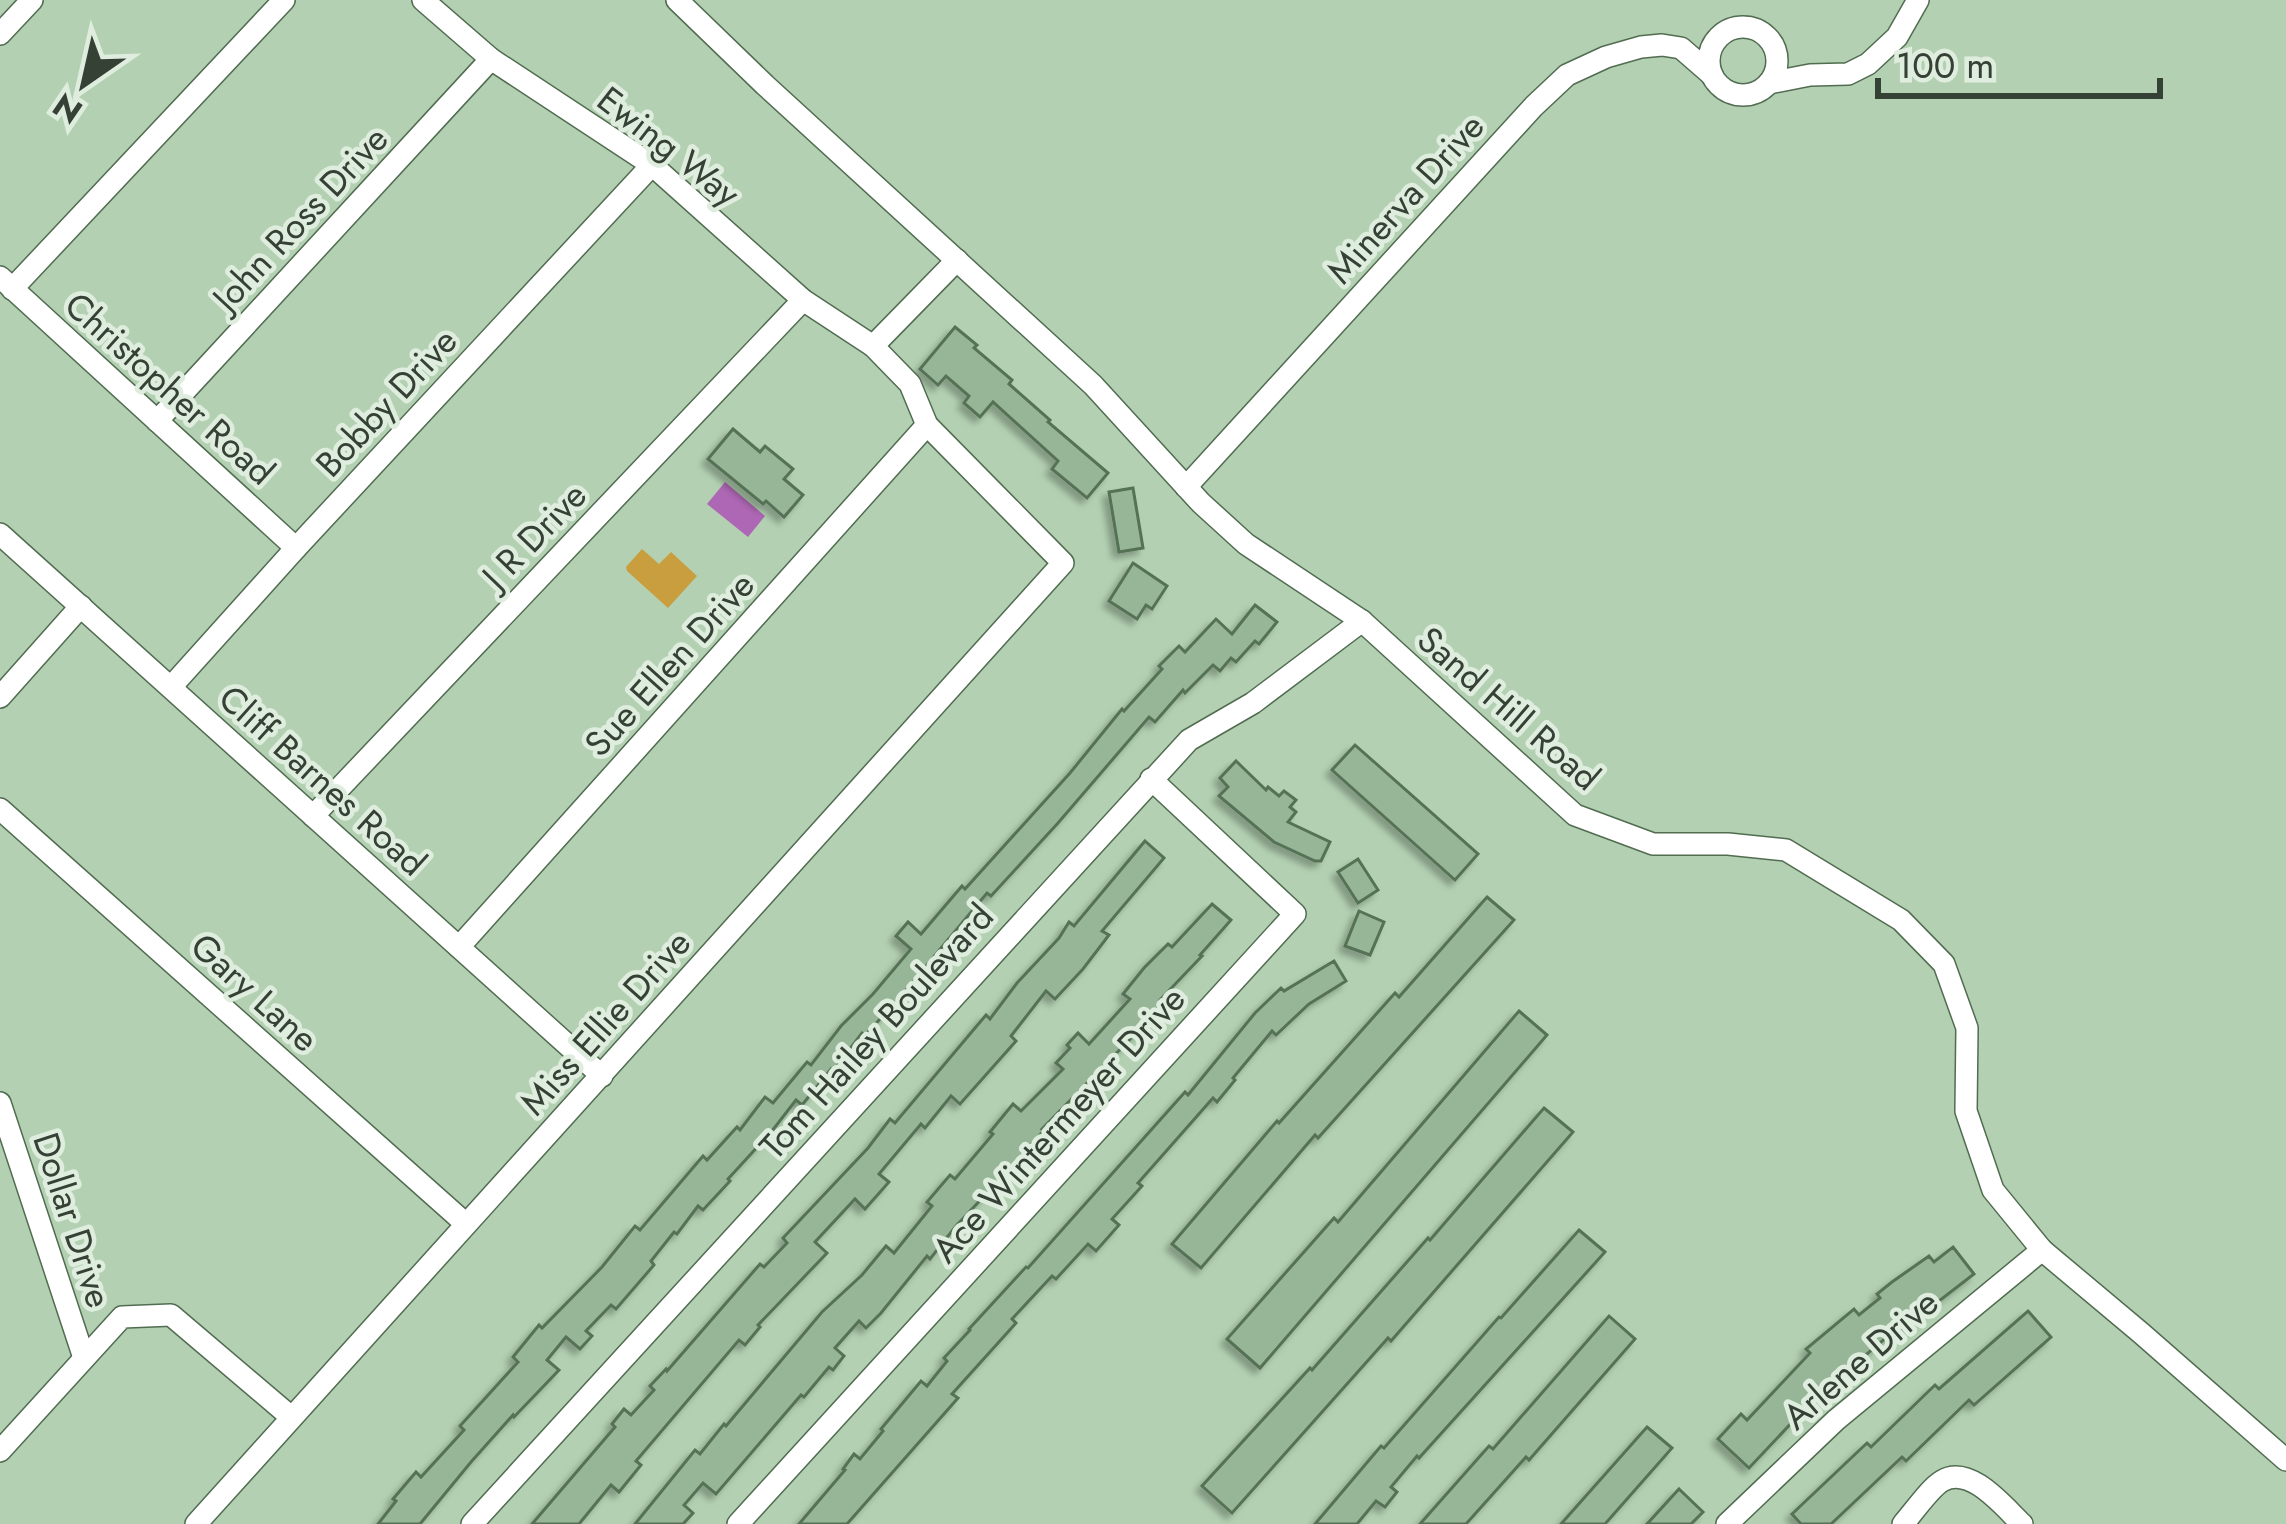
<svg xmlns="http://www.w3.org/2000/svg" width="2286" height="1524" viewBox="0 0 2286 1524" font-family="Jost,sans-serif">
  <defs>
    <filter id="shadow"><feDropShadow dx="-5.5" dy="5.5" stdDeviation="3" flood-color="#0004"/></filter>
  </defs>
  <rect width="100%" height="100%" fill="#b3d1b2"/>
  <path fill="#c99e3e" d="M642,549l17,15 12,-12 26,24 -29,32 -41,-37 -1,-4z"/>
  <path fill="#ae67b4" d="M725,482l40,34 -17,21 -41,-33z"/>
  <g fill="#97b597" stroke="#577256" stroke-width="3" filter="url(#shadow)">
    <path d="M955,327l22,18 -3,3 38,32 -3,4 41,36 -2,2 60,51 -21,25 -35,-29 6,-8 -65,-59 -13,15 -16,-14 5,-7 -23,-20 -8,9 -18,-16z"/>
    <path d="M733,429l27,23 5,-6 28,23 -9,10 19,16 -19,22 -18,-16 -3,3 -55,-45z"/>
    <path d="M1133,488l10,60 -24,4 -10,-60z"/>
    <path d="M1133,563l34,23 -15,23 -6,-4 -9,14 -28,-18z"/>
    <path d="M1255,605l22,17 -18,22 -4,-3 -19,21 -5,-4 -11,13 -7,-6 -28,28 -2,-3 -28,32 -6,-5 -91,106 -67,73 -4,-3 -91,109 -31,33 -3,-2 -29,38 -2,-2 -29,36 -6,-5 -24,31 -44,48 2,2 -27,29 -5,-4 -21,28 -3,-2 -23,29 3,4 -38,44 -5,-4 -25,26 6,5 -12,13 -14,-12 -19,23 12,10 -45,47 -1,-2 -42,47 -51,62h-42l18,-23 -3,-2 23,-27 5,5 43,-47 -4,-4 58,-64 -5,-5 26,-32 3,3 60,-61 33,-41 5,4 63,-74 4,4 30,-33 3,3 25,-33 8,6 34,-41 4,3 30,-39 32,-32 38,-45 -15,-13 12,-14 13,12 41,-48 3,3 105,-116 52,-64 2,2 38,-42 -3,-3 20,-20 6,6 31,-33 16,15z"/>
    <path d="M1355,745l123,109 -23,26 -123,-110z"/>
    <path d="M1236,761l30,29 2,-3 11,9 5,-5 12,9 -6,7 6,5 -8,10 42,20 -9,19h-6l-41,-19 -55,-46 9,-9 -8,-9z"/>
    <path d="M1145,841l19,17 -62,73 7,4 -26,34 -28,30 -9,-8 -35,45 5,5 -56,63 -9,-8 -26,32 -4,-4 -42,50 10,8 -24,27 -10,-10 -40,43 12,11 -69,72 2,2 -15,18 -6,-5 -103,121 5,4 -22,27 -8,-7 -32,39h-47l83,-97 -3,-3 12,-15 7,6 23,-25 -4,-4 16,-17 1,2 93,-107 4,3 23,-24 -4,-5 85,-90 22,-29 5,4 91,-108 4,4 27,-36 42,-45 10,-16 5,4z"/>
    <path d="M1358,859l20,31 -20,13 -20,-31z"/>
    <path d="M1487,897l27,23 -196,218 -3,-3 -114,133 -29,-24 105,-123 2,2 116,-130 4,4z"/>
    <path d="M1212,904l19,16 -31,35 2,1 -42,44 3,2 -22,26 -99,101 2,1 -53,63 -2,-2 -33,35 -26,33 -3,-3 -46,57 -15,15 -7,-7 -24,27 9,8 -11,14 -4,-3 -25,30 -3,-2 -85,99 -13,-11 -19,22 9,8 -10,11h-48l60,-74 5,4 24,-30 2,2 96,-114 40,-37 24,-29 8,7 38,-47 -5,-4 23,-27 5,4 38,-45 -3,-2 23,-28 8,7 42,-42 -7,-6 14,-15 -3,-3 11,-12 11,11 41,-45 -7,-5 21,-26 24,-24 4,3z"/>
    <path d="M1359,911l25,11 -14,33 -25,-9z"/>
    <path d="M1334,961l12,20 -37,23 -33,31 -4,-4 -39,47 2,2 -18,22 -4,-4 -75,85 4,3 -30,33 7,6 -23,26 -8,-7 -32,35 -4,-3 -40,43 4,4 -64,71 6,4 -111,126h-48l46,-54 -2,-1 11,-15 6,5 23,-28 -2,-2 40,-48 6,5 20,-25 -3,-3 26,-28 -1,-1 57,-62 2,1 157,-176 3,3 67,-82 26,-25 3,3z"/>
    <path d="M1519,1011l28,24 -287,333 -33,-29 107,-121 4,4z"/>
    <path d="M1544,1108l29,24 -182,209 -3,-3 -156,175 -30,-27 108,-118 2,2 116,-132 2,2z"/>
    <path d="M1579,1230l26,22 -186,206 -2,-2 -26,31 6,5 -12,15 -9,-6 -19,23h-42l66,-78 3,2 115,-131 2,1z"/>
    <path d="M1953,1247l21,27 -70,54 -3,-3 -67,57 -2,-2 -83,88 -31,-29 23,-25 6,6 63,-67 -4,-4 48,-40 5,6 21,-17 -3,-4 15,-12 37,-26 5,6z"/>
    <path d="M2028,1311l23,26 -77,68 -5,-5 -63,61 -4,-4 -71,67h-30l-9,-10 75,-71 4,4 64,-62 4,4z"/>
    <path d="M1609,1316l26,23 -106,121 -3,-3 -60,67h-46l69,-78 4,3z"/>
    <path d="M1647,1427l25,21 -67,76h-44z"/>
    <path d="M1679,1489l24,23 -12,12h-44z"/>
  </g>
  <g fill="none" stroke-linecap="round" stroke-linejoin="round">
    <defs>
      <g id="minor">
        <path d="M677,0l88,85 328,300 108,118 45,41 116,77 213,194 78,29h75l58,6 115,70 43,44 23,64 -1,83 27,79 49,60 99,83 145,127"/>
        <circle cx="1743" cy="61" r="34"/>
        <path d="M0,34l32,-34"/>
        <path d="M1769,83l41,-8 38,-1 20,-10 29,-27 21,-37"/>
        <path d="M0,277l296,271"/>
        <path d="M12,289l272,-289"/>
        <path d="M873,346l84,-86"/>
        <path d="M157,421l334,-362"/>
        <path d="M1186,487l348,-381 33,-31 39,-18 35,-10 21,-2 19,3 31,27"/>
        <path d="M0,534l602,542"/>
        <path d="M171,687l125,-139 356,-383"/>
        <path d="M0,697l81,-91"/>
        <path d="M0,809l466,415"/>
        <path d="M313,816l490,-516"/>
        <path d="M459,947l468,-522"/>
        <path d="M0,1103l84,255"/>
        <path d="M0,1451l122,-134 49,-2 120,102"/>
        <path d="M196,1524l867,-961 -136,-138 -17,-41 -37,-38 -70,-46 -151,-135 -161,-106 -68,-59"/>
        <path d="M472,1524l717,-784 64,-37 109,-82"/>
        <path d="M738,1524l557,-610 -144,-135"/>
        <path d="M1727,1524l109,-104 206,-170"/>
        <path d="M1903,1524c10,-11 27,-36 39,-43 28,-17 62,26 80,43"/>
      </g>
    </defs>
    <use href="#minor" stroke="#516c50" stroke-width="24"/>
    <use href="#minor" stroke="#fff" stroke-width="21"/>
  </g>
  <g text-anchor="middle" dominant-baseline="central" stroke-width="9" stroke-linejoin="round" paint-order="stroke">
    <g font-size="36" fill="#354134" stroke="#deeddd">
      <text transform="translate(669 146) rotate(38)">Ewing Way</text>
      <text transform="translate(1405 198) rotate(-48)">Minerva Drive</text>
      <text transform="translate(300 218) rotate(-47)">John Ross Drive</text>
      <text transform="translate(170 388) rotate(42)">Christopher Road</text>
      <text transform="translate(386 402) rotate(-47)">Bobby Drive</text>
      <text transform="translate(534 535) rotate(-46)">J R Drive</text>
      <text transform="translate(669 664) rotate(-48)">Sue Ellen Drive</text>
      <text transform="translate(1509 708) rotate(41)">Sand Hill Road</text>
      <text transform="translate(323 780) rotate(42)">Cliff Barnes Road</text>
      <text transform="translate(255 992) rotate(42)">Gary Lane</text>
      <text transform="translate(605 1022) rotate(-48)">Miss Ellie Drive</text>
      <text transform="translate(876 1031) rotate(-48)">Tom Hailey Boulevard</text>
      <text transform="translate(1058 1124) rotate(-48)">Ace Wintermeyer Drive</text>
      <text transform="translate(73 1220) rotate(72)">Dollar Drive</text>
      <text transform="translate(1860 1359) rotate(-41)">Arlene Drive</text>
    </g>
  </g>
  <g transform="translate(84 84) rotate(214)" stroke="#deeddd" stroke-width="9" paint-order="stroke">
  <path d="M0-9L21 45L0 30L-21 45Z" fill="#354134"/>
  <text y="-18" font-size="33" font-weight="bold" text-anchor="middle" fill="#354134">N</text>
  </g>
  <path d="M1878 78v18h282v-18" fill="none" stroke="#354134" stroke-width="6"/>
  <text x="1896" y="78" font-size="36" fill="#354134" stroke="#deeddd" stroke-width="9" paint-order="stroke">100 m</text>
</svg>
